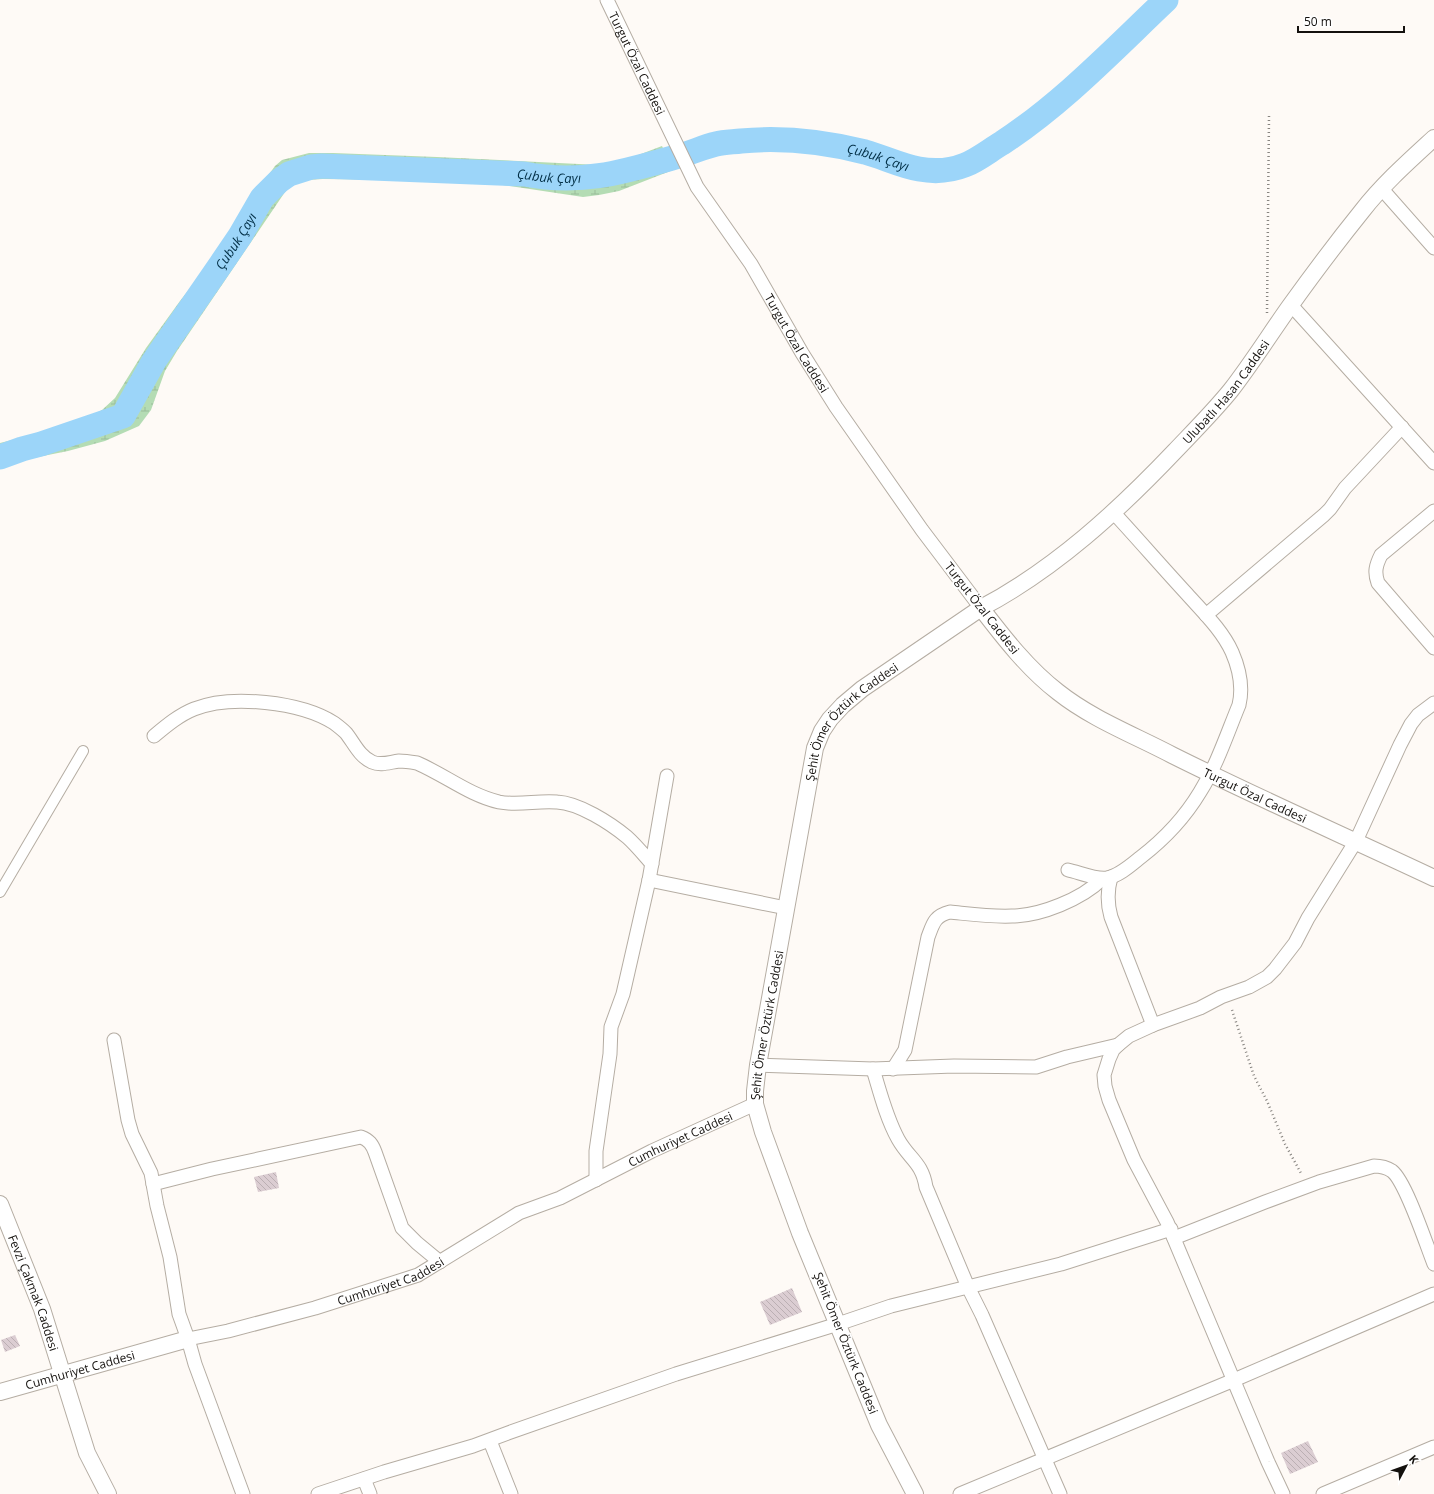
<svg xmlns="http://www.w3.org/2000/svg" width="1434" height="1494" viewBox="0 0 1434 1494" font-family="'Open Sans',sans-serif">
  <defs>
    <pattern id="wetland-marsh" width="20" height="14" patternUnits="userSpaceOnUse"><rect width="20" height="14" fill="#b4dcb4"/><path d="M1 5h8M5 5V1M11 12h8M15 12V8" fill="none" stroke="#9abc9a"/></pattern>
    <pattern id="building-back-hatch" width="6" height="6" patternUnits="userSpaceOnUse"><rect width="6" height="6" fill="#dbcdd2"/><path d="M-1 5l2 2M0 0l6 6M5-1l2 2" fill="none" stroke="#bbafb3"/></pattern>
  </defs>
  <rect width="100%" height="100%" fill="#fefaf6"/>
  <path fill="url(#wetland-marsh)" d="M662,146l11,24 -54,21 -20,4 -16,2 -80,-12 -76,-5 -104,-1 -19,1 -10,3 -9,9 -108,159 -12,20 -14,39 -12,16 -34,15 -37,10 -45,9 -23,8v-25l24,-6 67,-21 11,-6 13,-12 31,-50 34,-47 52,-66 19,-36 24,-33 7,-6 27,-7h24l104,4 162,8 21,-3z"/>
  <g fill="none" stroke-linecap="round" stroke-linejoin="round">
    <path stroke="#9cd5f9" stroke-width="25" id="s1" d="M0,457l22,-8 19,-5 82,-28 31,-55 67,-97 19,-28 22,-38 17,-17 10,-7 22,-7 11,-1 202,8c59,11 99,-2 155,-18 12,-3 24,-9 37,-12 8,-2 17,-2 25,-3 41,-4 84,1 124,11 18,5 36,14 54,17 16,3 31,2 46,-4 13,-5 25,-15 37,-22 61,-40 111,-93 164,-143"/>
  </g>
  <g fill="url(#building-back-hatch)">
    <path d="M276,1172l3,16 -21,4 -4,-15z"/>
    <path d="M792,1288l10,24 -32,13 -10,-23z"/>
    <path d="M15,1335l5,11 -15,6 -4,-12z"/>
    <path d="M1308,1441l10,21 -28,12 -9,-21z"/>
  </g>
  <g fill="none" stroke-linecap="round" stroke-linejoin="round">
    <defs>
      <path id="pedestrian" d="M0,892l83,-141"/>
      <g id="minor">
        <path id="s2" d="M607,0l90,187 54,77 51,89 34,54 86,123 59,78"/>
        <path d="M1381,188l53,60"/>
        <path d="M1291,305l143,158"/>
        <path d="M1434,511l-53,44c-5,10 -7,17 -3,28l56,65"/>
        <path d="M1206,615l118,-100 6,-6 15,-21 57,-61"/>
        <path d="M154,736c12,-10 25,-21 40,-27 37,-15 107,-7 140,14 4,3 8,6 12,10 8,10 13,23 26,29 9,4 18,0 27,-1 6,0 12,1 18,2 28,12 52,32 82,39 20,4 39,-2 58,0 22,1 53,21 70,35 9,8 17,18 25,27"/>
        <path d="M1068,870c10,2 29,10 39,8 12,-2 24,-13 34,-21 22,-17 44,-40 59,-65 17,-27 27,-58 39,-87 4,-17 0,-37 -7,-53 -10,-22 -29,-40 -45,-58 -25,-27 -49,-55 -74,-82"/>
        <path d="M1111,877c-4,14 -4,26 0,40l42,108"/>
        <path d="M649,880l137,28"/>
        <path d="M114,1040l14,80 4,14 19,39 6,33 13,51 9,57 9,25 7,25 48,130"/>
        <path d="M758,1065l115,4 81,-3 82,1 31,-10 51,-12"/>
        <path d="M873,1069c7,23 13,48 25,70 11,20 24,23 28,48l42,100 14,28 78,179"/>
        <path d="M893,1069l12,-19 23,-113c5,-13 6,-21 22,-25 20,2 41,5 62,4 28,0 70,-17 90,-37"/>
        <path d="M596,1180v-29l14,-97 1,-27 12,-33 26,-114 18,-104"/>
        <path d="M153,1184l59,-15 149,-32c8,3 11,7 14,15l27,76 15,15 23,19"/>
        <path d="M1174,1238l91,-36 54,-20 55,-16c7,0 12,1 18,5 14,11 34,73 42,93"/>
        <path id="s3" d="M188,1339l40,-8 87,-23 103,-33 101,-62 41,-15 92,-47 103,-47"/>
        <path d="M490,1441l21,53"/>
        <path d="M364,1479l6,15"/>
        <path d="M318,1494l66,-22 89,-26 35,-13 168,-59 162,-50 53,-18 170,-42 110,-35"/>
        <path d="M960,1494l274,-114 200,-86"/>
        <path d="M1283,1494l-15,-32 -101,-240 -33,-62 -25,-60 -4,-14 -1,-11 5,-16 4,-9 5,-5 11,-9 24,-11 47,-17 21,-11 28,-10 18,-10 8,-8 20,-26 13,-25 48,-77 44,-96 11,-21 7,-9 16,-12"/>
        <path d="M1323,1494l111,-47"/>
      </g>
      <g id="tertiary">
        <path id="s4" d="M981,608c23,30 47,61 77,84 34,27 76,43 114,63 86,43 175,82 262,123"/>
        <path id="s5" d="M0,1204l42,105 45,144 21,41"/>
        <path id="s6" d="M0,1392l188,-53"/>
        <path id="s7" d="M915,1494l-36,-69 -79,-192 -37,-101 -8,-28v-13l3,-26 57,-317 7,-17 8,-12 13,-14 19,-16 119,-81c74,-39 137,-97 194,-157 19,-20 39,-40 56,-61 21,-27 39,-56 59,-84 23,-32 47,-64 72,-95 21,-27 47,-50 72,-73"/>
      </g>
    </defs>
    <use href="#pedestrian" stroke="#b5ada3" stroke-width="12"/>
    <use href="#minor" stroke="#b5ada3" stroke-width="15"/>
    <use href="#tertiary" stroke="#b5ada3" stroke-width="18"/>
    <g stroke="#888581" stroke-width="2.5" stroke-dasharray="1 3" stroke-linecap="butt">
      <path d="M1267,313l2,-197"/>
      <path d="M1232,1010l22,66 13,25 18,43 17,31"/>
    </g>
    <use href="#pedestrian" stroke="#fff" stroke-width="10"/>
    <use href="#minor" stroke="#fff" stroke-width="13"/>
    <use href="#tertiary" stroke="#fff" stroke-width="16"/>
  </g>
  <g text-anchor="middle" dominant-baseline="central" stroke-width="4" stroke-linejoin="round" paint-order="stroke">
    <g font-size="12" fill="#14110e" stroke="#fff">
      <text stroke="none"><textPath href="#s2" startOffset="70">Turgut Özal Caddesi</textPath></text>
      <text stroke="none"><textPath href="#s2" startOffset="393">Turgut Özal Caddesi</textPath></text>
      <text stroke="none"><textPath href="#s7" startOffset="1333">Ulubatlı Hasan Caddesi</textPath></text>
      <text transform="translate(982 608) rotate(52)">Turgut Özal Caddesi</text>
      <text stroke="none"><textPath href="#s7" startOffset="826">Şehit Ömer Öztürk Caddesi</textPath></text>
      <text stroke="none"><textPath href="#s4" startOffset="337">Turgut Özal Caddesi</textPath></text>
      <text stroke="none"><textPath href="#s7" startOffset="502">Şehit Ömer Öztürk Caddesi</textPath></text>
      <text stroke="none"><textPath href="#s3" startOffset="535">Cumhuriyet Caddesi</textPath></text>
      <text stroke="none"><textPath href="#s3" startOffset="211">Cumhuriyet Caddesi</textPath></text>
      <text stroke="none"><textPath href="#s5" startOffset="95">Fevzi Çakmak Caddesi</textPath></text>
      <text transform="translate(846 1343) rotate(68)">Şehit Ömer Öztürk Caddesi</text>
      <text stroke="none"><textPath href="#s6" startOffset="83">Cumhuriyet Caddesi</textPath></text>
    </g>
    <g font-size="13" font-style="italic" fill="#002e45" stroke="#fff">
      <text stroke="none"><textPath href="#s1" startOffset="1022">Çubuk Çayı</textPath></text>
      <text stroke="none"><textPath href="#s1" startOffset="686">Çubuk Çayı</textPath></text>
      <text stroke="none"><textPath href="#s1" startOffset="338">Çubuk Çayı</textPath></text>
    </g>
  </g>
  <g transform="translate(1406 1466) rotate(49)" stroke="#ffffff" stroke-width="3" paint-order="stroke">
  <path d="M0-3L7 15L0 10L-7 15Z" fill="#14110e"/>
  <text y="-6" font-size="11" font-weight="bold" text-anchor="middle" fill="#14110e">K</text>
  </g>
  <path d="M1298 26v6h106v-6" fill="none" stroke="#14110e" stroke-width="2"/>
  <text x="1304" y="26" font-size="12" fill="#14110e" stroke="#ffffff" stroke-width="3" paint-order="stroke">50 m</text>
</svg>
